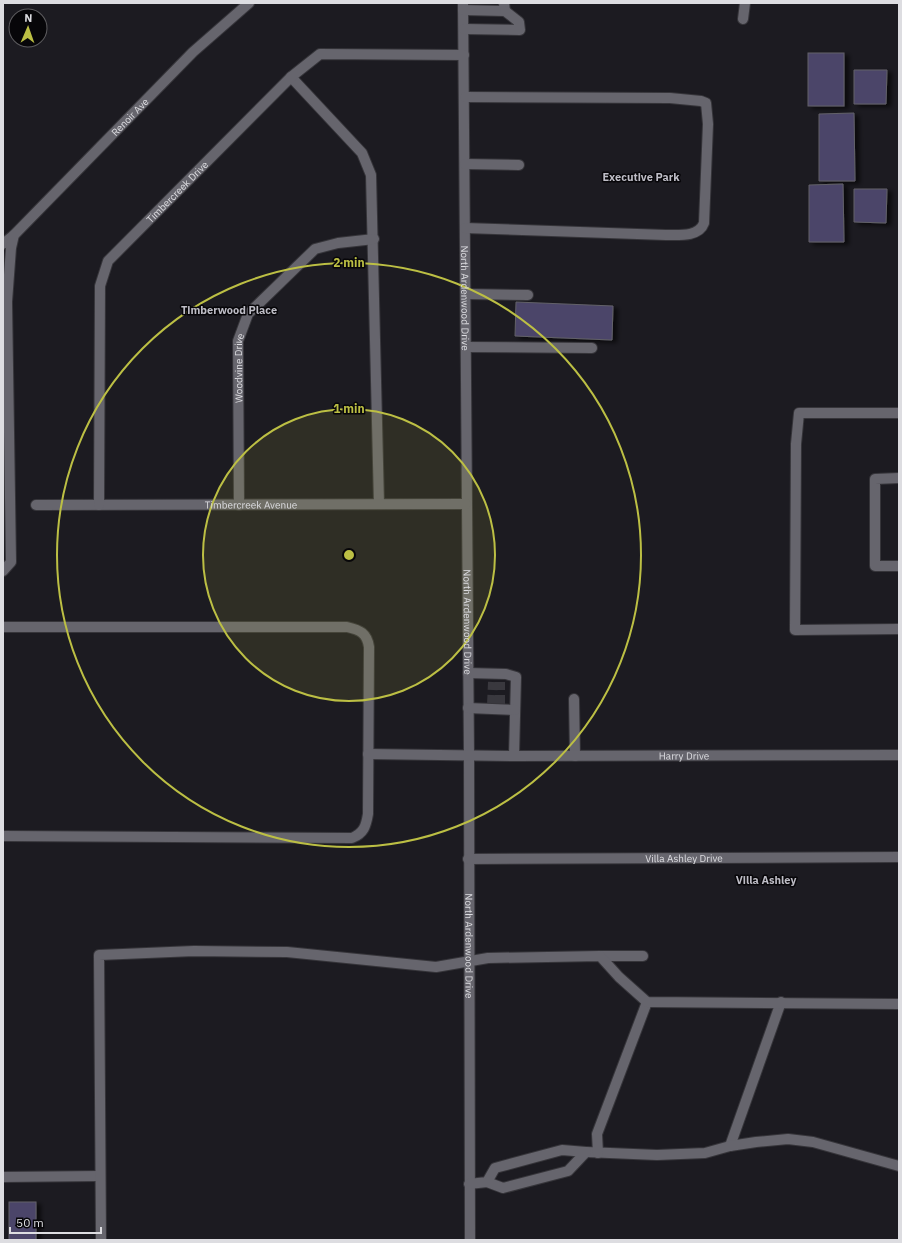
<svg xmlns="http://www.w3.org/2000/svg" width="902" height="1243" viewBox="0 0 902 1243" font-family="'IBM Plex Sans',sans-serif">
  <defs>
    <filter id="shadow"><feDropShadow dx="4.5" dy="2.5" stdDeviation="2" flood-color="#0009"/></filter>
  </defs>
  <rect width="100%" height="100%" fill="#1c1b21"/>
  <g fill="#4b4569" stroke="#626168" filter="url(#shadow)">
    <rect x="808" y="53" width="36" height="53"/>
    <path d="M854,70h33l-1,34h-32z"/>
    <path d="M854,113l1,68h-36v-67z"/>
    <path d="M843,184l1,58h-35v-57z"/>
    <path d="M854,189h33l-1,34 -32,-1z"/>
    <path d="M516,302l97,4 -1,34 -97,-4z"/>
    <rect x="9" y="1202" width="27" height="38"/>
  </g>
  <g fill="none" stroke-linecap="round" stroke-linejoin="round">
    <g stroke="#39383e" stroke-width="10" stroke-dasharray="10 5" stroke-linecap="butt">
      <path d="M492,705l1,-23"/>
      <path d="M500,705v-23"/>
    </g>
    <defs>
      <g id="minor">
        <path id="s1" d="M463,3l6,753 1,484"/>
        <path d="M463,10l42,1 -1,-8"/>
        <path d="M743,19l2,-16"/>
        <path d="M464,29l56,1 -1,-8 -14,-11"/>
        <path d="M291,77l71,76 9,22 8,329"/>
        <path d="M465,97l205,1 31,3 5,2 2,21 -4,99c-5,14 -25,12 -38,12l-201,-7"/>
        <path d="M465,164l54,1"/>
        <path d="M3,244l11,-9"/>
        <path d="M466,294l62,1"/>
        <path d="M466,347l126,1"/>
        <path d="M899,413h-100l-3,31 -1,186 104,-1"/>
        <path d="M899,478l-24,1v87h24"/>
        <path id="s2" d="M36,505l430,-1"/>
        <path id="s3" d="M99,505l1,-219 8,-25 183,-184 29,-23 144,1"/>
        <path id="s4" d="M239,505l-1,-164 10,-27 67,-65 23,-6 36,-4"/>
        <path id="s5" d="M3,571l8,-9 -4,-260 4,-54 3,-13 179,-183 56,-49"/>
        <path d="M3,627h344c13,3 20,6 22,20l-1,167c-2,12 -4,19 -16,24l-349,-2"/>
        <path d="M468,673l38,1 10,3 -2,79"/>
        <path d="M574,699l1,57"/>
        <path d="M468,708l47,2"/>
        <path id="s6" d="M368,754l146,2 385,-1"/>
        <path id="s7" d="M468,859l431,-2"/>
        <path d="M600,956h43"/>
        <path d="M730,1146l51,-144"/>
        <path d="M586,1152l71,3 48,-2 25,-7 26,-4 32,-3 25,3 86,24"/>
        <path d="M598,1153l-1,-19 50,-132"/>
        <path d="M3,1177l97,-1"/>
        <path d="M469,1184l18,-2 16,6 65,-17 18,-19 -24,-2 -67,18 -8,14"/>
        <path d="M101,1240l-2,-285 95,-4 93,1 149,15 52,-9 112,-2 19,21 28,25 252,2"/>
      </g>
    </defs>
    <use href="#minor" stroke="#36353a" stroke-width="12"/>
    <use href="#minor" stroke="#66656d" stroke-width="10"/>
  </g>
  <circle cx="349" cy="555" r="146" fill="#bcbf44" fill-opacity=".12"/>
  <g fill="none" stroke="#bcbf44" stroke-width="2">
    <circle cx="349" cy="555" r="146"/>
    <circle cx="349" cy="555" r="292"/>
  </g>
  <g text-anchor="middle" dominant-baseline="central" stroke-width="3" stroke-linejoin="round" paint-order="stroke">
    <g font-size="10" fill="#dddde1" stroke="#070609">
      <text stroke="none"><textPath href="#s5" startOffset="505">Renoir Ave</textPath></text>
      <text stroke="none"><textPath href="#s3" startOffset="343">Timbercreek Drive</textPath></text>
      <text stroke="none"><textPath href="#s1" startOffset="295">North Ardenwood Drive</textPath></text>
      <text stroke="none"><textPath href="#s4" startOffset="137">Woodvine Drive</textPath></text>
      <text stroke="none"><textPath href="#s2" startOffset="215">Timbercreek Avenue</textPath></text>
      <text stroke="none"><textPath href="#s1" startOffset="619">North Ardenwood Drive</textPath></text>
      <text stroke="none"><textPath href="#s6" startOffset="316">Harry Drive</textPath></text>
      <text stroke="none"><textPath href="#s7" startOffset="216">Villa Ashley Drive</textPath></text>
      <text stroke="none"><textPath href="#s1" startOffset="943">North Ardenwood Drive</textPath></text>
    </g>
    <g font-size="11" font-weight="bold" fill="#bebdc6" stroke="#070609">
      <text x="641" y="177">Executive Park</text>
      <text x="229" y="310">Timberwood Place</text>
      <text x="766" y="880">Villa Ashley</text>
    </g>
  </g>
  <circle cx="349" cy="555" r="6" fill="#bcbf44" stroke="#070609" stroke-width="2"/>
  <g font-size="12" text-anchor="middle" font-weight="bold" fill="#bcbf44" stroke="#070609" stroke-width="3" stroke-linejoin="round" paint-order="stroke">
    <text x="349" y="267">2 min</text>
    <text x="349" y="413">1 min</text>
  </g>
  <rect width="902" height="1243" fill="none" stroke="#dddde1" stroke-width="8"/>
  <g transform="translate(28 28) rotate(2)"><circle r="19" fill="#070609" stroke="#5d5c5f"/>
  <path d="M0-3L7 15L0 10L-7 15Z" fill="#bcbf44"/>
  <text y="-6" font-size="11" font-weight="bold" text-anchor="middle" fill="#dddde1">N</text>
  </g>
  <path d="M10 1227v6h91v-6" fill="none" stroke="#dddde1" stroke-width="2"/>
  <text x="16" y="1227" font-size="12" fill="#dddde1" stroke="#070609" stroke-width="3" paint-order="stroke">50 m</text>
</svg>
